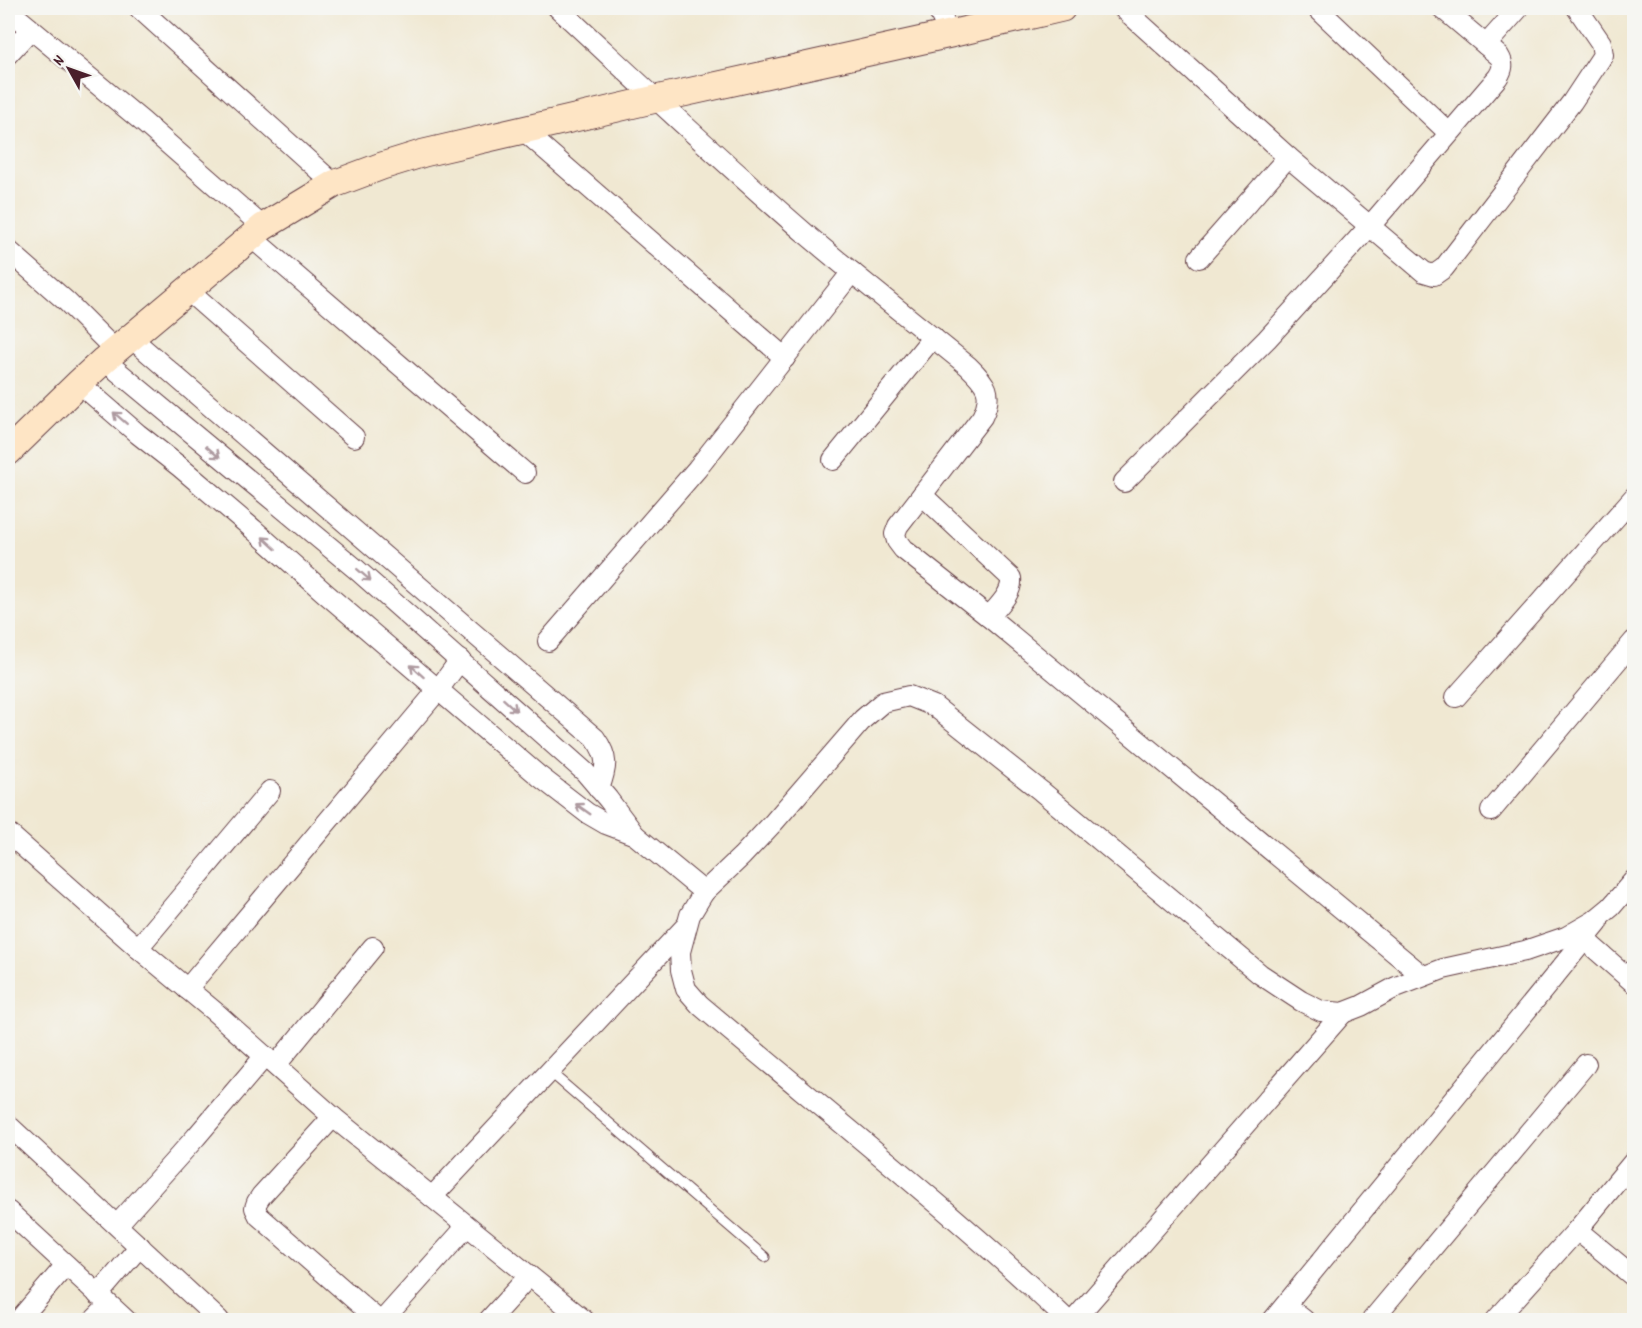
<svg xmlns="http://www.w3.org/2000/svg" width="1642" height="1328" viewBox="0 0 1642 1328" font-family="Dekko,sans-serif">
  <rect width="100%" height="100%" fill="#f6f6f2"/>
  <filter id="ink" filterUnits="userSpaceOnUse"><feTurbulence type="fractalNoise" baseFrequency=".0167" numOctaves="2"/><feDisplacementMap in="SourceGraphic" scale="12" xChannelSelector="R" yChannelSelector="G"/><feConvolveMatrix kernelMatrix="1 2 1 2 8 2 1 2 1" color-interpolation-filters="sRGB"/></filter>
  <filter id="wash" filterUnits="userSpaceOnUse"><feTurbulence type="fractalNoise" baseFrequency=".008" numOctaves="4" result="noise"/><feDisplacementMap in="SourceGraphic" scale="24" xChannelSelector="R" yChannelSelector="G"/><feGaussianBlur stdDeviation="1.35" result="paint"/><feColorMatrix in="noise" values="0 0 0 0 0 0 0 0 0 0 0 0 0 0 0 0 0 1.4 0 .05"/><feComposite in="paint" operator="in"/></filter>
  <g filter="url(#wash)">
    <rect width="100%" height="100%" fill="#f0e8d2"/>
  </g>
  <g filter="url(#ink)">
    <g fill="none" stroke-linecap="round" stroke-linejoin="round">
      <defs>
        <path id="lane" d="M549,1071l216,186"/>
        <g id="street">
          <path d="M139,8l195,176"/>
          <path d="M558,8c82,76 163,153 248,226 53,45 108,88 162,132 18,17 26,27 14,51l-84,109 -3,8 2,7 6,8 86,68 434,359"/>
          <path d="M937,8l13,26"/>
          <path d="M1123,8l165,149 136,115 10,3 10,-7 128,-166 31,-47 -2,-12 -24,-35"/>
          <path d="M1317,8l132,125"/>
          <path d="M8,10l135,112 120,105"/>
          <path d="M1486,45l33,-37"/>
          <path d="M8,54l23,-25"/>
          <path d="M523,130l262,228"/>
          <path d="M251,237l274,236"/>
          <path d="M8,250l59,52 48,48"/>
          <path d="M1199,258l89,-101"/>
          <path d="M187,290l167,147"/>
          <path d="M130,337l465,401c14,20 12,29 4,51"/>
          <path d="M104,360l252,209 229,203 23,27 27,36 69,57 -14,23 -10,37 1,18 5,19 14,16c123,104 250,204 367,315"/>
          <path d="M79,383l59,51 42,33 73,62 72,64 214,183 48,37 19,11 29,11"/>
          <path d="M833,460l100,-123"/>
          <path d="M1124,482l143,-143 103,-113 128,-149c5,-8 6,-13 1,-21l-57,-48"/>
          <path d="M922,495l89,83c2,15 -13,28 -22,39"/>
          <path d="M548,641l149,-172 155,-197"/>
          <path d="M1456,697l178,-200"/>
          <path d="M1491,811l143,-170"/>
          <path d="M8,833l130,115 77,64 118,105 251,203"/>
          <path d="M704,892l38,-36 32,-34 89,-103 20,-17 26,-6 25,10 107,85 219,183 41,27 20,10 22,2 18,-7 35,-19 47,-18 82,-18 41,-14 28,-16 17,-14 23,-27"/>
          <path d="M1585,940l49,43"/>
          <path d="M138,948l132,-157"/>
          <path d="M187,989l251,-299 22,-30"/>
          <path d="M276,1065l97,-118"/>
          <path d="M333,1117l-72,79 -4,6 -2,6 4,8 119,104"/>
          <path d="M8,1125l211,195"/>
          <path d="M432,1197l254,-271"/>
          <path d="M8,1211l118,109"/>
          <path d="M117,1225l79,-88 69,-81"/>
          <path d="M1577,1230l57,47"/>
          <path d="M98,1295l42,-49"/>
          <path d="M1286,1306l18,14"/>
          <path d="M19,1320l47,-55"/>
          <path d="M94,1320l15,-15"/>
          <path d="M383,1320l84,-94"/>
          <path d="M489,1320l40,-44"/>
          <path d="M1074,1320l269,-307"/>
          <path d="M1273,1320l325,-397"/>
          <path d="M1372,1320l214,-256"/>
          <path d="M1496,1320l81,-90 57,-69"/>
        </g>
        <path id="secondary" d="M8,452l71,-69 25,-23 159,-133 71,-43 48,-18 42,-13 232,-54 294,-65 112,-26"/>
      </defs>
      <use href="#lane" stroke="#633d44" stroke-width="11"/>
      <use href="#street" stroke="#633d44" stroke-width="22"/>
      <use href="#secondary" stroke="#633d44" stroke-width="29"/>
      <use href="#lane" stroke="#fff" stroke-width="9"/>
      <use href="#street" stroke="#fff" stroke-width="20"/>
      <use href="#secondary" stroke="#fee5c5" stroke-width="27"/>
    </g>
    <defs><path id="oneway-shaft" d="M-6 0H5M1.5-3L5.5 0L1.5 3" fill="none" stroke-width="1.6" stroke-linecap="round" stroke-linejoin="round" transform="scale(1.5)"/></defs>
    <g stroke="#ae9aa0">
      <use href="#oneway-shaft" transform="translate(120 418) rotate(-139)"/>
      <use href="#oneway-shaft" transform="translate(213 452) rotate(40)"/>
      <use href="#oneway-shaft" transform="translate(269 543) rotate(-138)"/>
      <use href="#oneway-shaft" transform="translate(364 575) rotate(41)"/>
      <use href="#oneway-shaft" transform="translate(417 671) rotate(-138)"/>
      <use href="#oneway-shaft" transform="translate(510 705) rotate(42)"/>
      <use href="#oneway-shaft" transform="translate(583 809) rotate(-145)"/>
    </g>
  </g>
  <rect width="1642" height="1328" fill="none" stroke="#f6f6f2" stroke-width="30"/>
  <g transform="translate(69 69) rotate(310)" stroke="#f6f6f2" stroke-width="4.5" paint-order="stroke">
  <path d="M0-4.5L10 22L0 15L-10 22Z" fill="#4a1f2b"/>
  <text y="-9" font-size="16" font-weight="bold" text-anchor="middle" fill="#4a1f2b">N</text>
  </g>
</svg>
